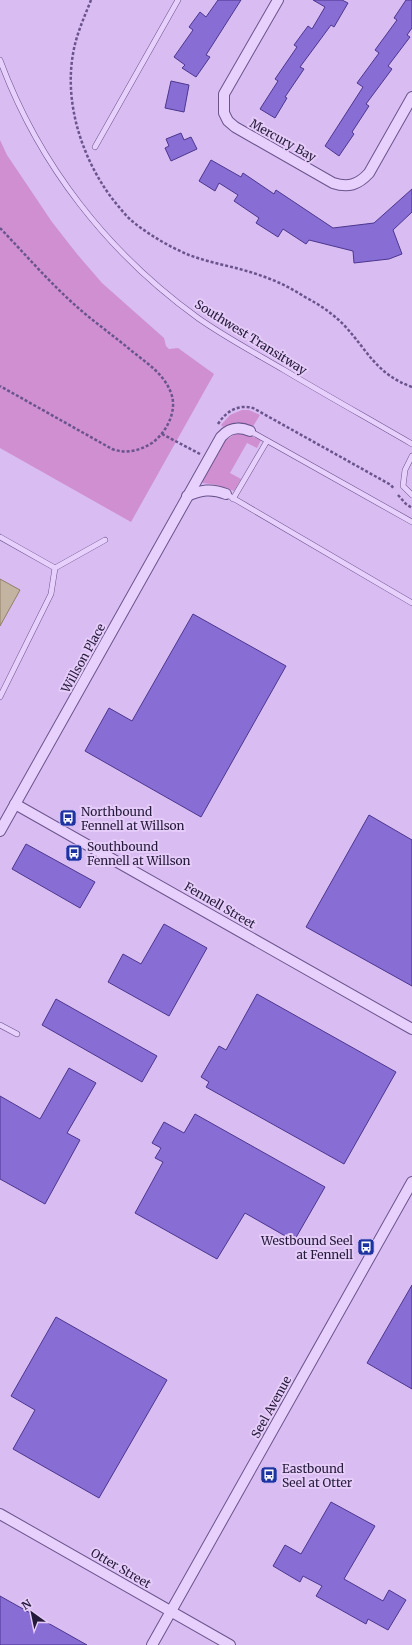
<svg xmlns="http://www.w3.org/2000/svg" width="412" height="1645" viewBox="0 0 412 1645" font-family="Merriweather,serif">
  <rect width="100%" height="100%" fill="#d9bcf2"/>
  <g fill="#cf8fd1">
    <path d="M0,140l7,15 45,67 25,32 25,29 62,55 2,8 3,3 9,-1 36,26 -83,148 -131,-74z"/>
    <path d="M242,410h7l11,5 -8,13 -15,-6 -14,5 -2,-2 9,-10z"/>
    <path d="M237,433h7l17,7 -4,8 -10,-5 -17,30 11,6 -7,12 -17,-6 -14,-2 -2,-4 23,-38z"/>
  </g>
  <path fill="#c3b3a1" stroke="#928067" d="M0,579l20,11 -20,36z"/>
  <g fill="#886dd5" stroke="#4b378e">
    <path d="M218,0h23l-35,55 4,2 -14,20 -14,-9 3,-3 -11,-8 19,-27 -4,-3 11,-15 6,5z"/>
    <path d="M313,0h29l6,3 -14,24 -3,-2 -31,42 4,2 -19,28 2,1 -12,20 -15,-9 18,-28 -3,-2 22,-32 -3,-2 14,-19 4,3 13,-22z"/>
    <path d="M406,0h6v28l-5,7 3,2 -22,29 4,3 -26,35 3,2 -17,26 2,2 -15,22 -14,-10 38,-59 -6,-4 22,-30 -4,-3 22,-30 -3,-2z"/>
    <path d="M171,81l18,4 -5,27 -19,-4z"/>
    <path d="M181,133l3,7 7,-3 6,12 -26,12 -6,-13 4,-2 -3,-7z"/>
    <path d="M211,160l30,17 2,-4 31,21 2,-4 57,38 41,-5 38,-34v23l-19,18 9,24 -13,5 -35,4 -1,-12 -44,-11 -3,4 -23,-15 -5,8 -22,-14 3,-5 -25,-17 4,-6 -19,-12 -4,8 -16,-10z"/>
    <path d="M193,614l93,52 -85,151 -116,-66 24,-43 23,13z"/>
    <path d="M369,815l43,25v146l-106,-59z"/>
    <path d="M26,844l69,38 -15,26 -68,-39z"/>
    <path d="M164,924l43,24 -38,68 -61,-34 15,-28 18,10z"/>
    <path d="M257,994l139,78 -52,92 -138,-77 3,-5 -8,-5 18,-31 7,4z"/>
    <path d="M56,999l101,57 -15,26 -100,-57z"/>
    <path d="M69,1068l27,15 -29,50 13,7 -35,64 -45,-25v-83l40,23z"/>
    <path d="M195,1114l130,73 -31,54 -49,-28 -28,46 -82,-46 28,-51 -8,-4 6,-10 -9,-5 12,-21 20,11z"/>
    <path d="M412,1285v104l-45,-26z"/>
    <path d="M56,1317l111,63 -68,118 -86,-49 22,-39 -24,-14z"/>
    <path d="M331,1502l44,24 -31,53 39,22 6,-11 17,10 -18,30 -20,-11 -2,5 -50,-28 6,-10 -19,-10 -3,6 -27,-16 12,-21 16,9z"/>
    <path d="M0,1596l87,49h-87z"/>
  </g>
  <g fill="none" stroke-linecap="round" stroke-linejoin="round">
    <defs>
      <g id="service">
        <path d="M0,60c39,105 108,193 198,258 27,19 57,35 86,52 42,25 85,49 128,74"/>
        <path d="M95,147l83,-147"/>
        <path d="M250,431l162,91"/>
        <path d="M412,456l-7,14 -2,16 9,9"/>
        <path d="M226,494l186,109"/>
        <path d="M233,499l34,-58"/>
        <path d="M0,537l55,31"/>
        <path d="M0,697l51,-103 4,-26 50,-28"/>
        <path d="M0,1025l17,9"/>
      </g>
      <g id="minor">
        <path d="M278,0l-54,94v19l4,8 7,6 98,56c15,5 25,2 36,-10l43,-76"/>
        <path d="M187,496c14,-6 24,-8 39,-2"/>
        <path d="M15,804l397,225"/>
        <path d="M0,831l221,-394c8,-9 17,-11 29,-6"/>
        <path d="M0,1514l230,131"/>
        <path d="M152,1645l260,-463"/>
      </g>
    </defs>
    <use href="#service" stroke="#69548c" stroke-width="6"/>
    <use href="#minor" stroke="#69548c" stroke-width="12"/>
    <g stroke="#69548c" stroke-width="2.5" stroke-dasharray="3 2" stroke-linecap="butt">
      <path d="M91,0c-7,18 -15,35 -18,54 -9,51 10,107 41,147 6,7 12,15 18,20 17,14 38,26 57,34 24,9 49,12 73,21 15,5 29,12 43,21 15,8 27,16 39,28 24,26 32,49 68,62"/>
      <path d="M0,228c25,26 49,54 76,78 18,16 38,30 57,46 15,12 31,22 38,41 7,18 -5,40 -19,50 -13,8 -26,11 -40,6l-112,-63"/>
      <path d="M218,424c8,-13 21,-20 35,-16l138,77 3,4"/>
      <path d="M162,434l38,20"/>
      <path d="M398,495l8,9 6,4"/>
    </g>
    <use href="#service" stroke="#e8d0fd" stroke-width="5"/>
    <use href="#minor" stroke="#e8d0fd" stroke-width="10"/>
  </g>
  <defs>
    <symbol id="bus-square" viewBox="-11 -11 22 22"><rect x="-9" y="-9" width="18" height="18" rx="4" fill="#1d33a2" stroke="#e5ccf9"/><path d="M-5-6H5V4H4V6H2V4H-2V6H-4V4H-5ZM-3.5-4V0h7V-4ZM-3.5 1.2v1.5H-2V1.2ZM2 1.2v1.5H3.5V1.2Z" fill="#fff"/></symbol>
  </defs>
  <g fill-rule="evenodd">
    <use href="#bus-square" x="58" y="808" width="20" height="20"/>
    <use href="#bus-square" x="64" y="843" width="20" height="20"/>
    <use href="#bus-square" x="356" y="1237" width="20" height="20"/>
    <use href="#bus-square" x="259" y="1465" width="20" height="20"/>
  </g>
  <g text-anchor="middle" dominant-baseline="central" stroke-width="4" stroke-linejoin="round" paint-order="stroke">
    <g font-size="12" fill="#241a39" stroke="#e5ccf9">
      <text transform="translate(283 140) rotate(29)">Mercury Bay</text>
      <text transform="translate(251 337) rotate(32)">Southwest Transitway</text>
      <text transform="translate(83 658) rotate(-61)">Willson Place</text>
      <text transform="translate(220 905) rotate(30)">Fennell Street</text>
      <text transform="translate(271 1407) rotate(-61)">Seel Avenue</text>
      <text transform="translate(121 1568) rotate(30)">Otter Street</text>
    </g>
    <g font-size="12" fill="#241a39" stroke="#e5ccf9" text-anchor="start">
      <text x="81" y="811">Northbound<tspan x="81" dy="14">Fennell at Willson</tspan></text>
      <text x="87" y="846">Southbound<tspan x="87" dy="14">Fennell at Willson</tspan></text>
      <text x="353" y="1240" text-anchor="end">Westbound Seel<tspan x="353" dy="14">at Fennell</tspan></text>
      <text x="282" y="1468">Eastbound<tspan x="282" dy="14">Seel at Otter</tspan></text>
    </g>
  </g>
  <g transform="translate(32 1613) rotate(327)" stroke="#e5ccf9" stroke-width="3" paint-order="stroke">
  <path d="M0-3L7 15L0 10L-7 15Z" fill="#241a39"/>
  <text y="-6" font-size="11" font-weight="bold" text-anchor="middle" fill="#241a39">N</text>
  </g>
</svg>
